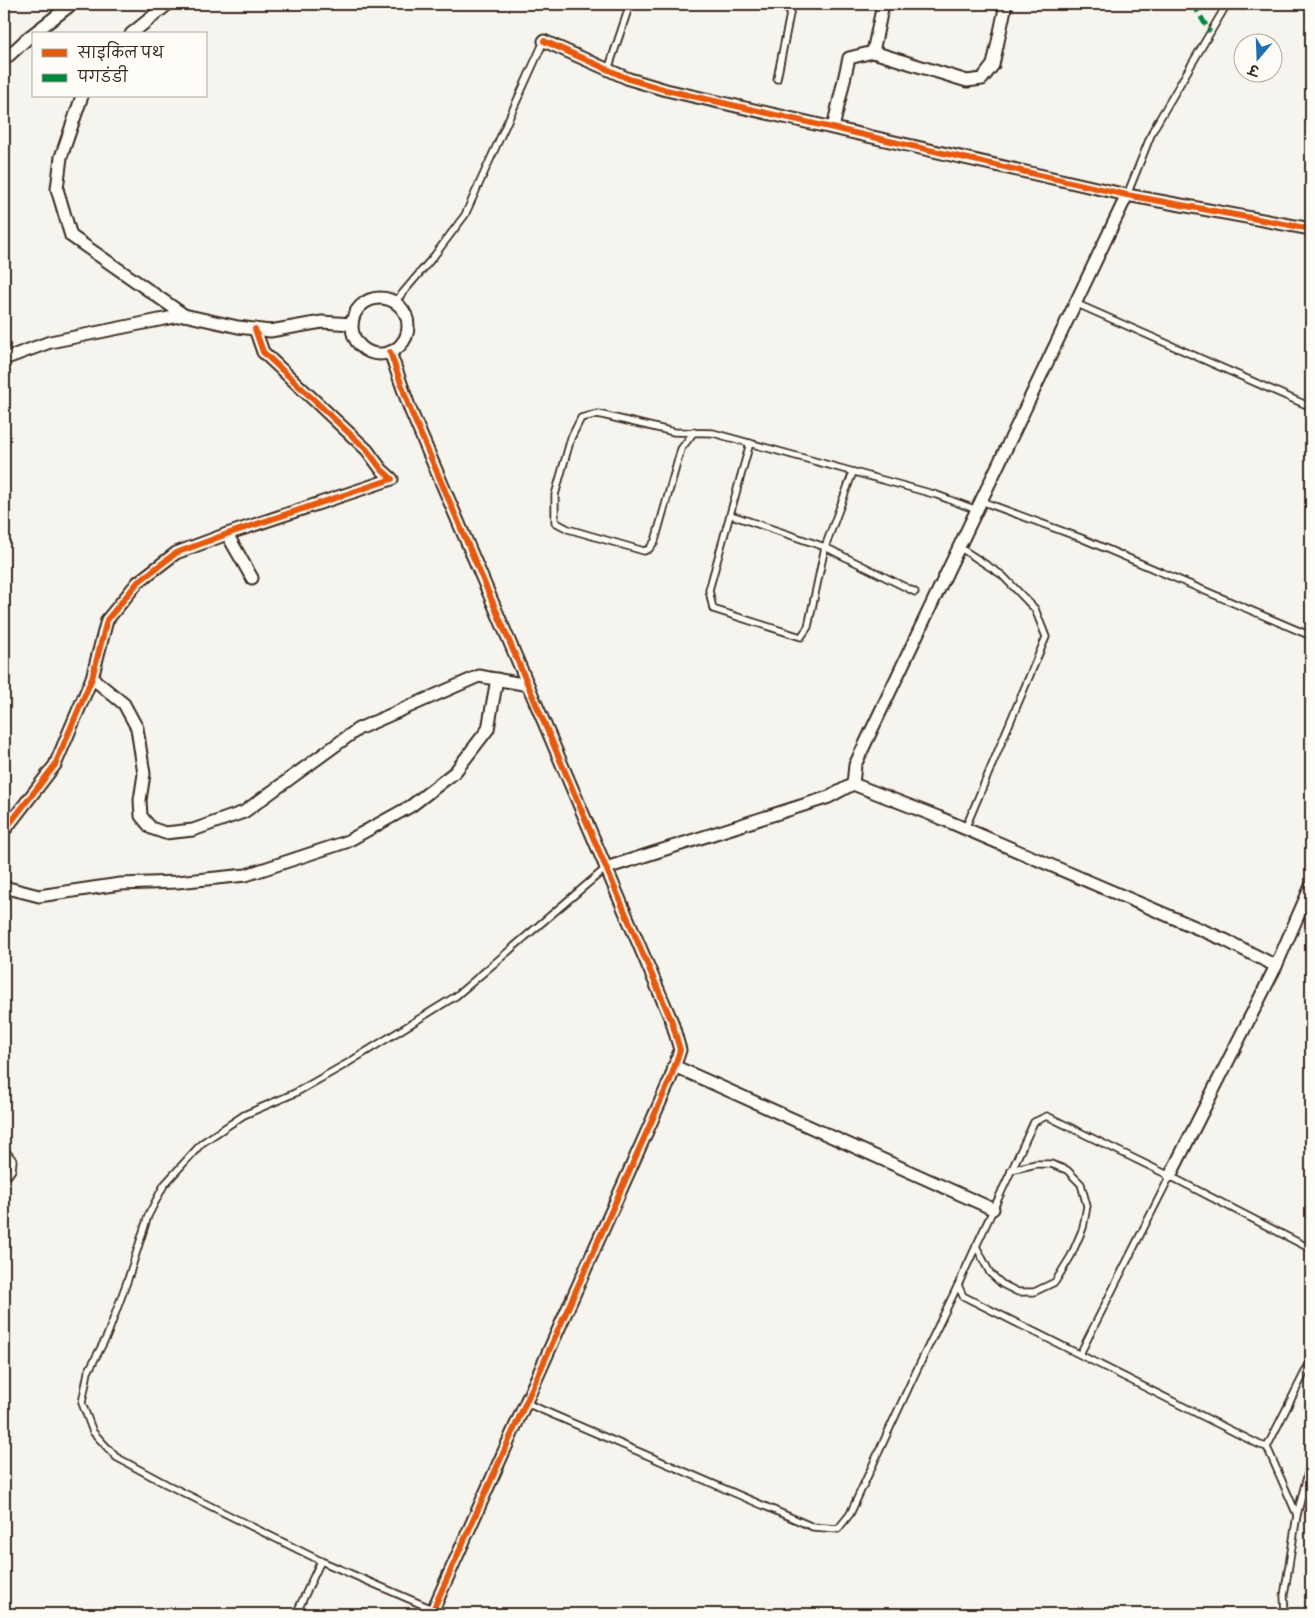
<svg xmlns="http://www.w3.org/2000/svg" width="1315" height="1618" viewBox="0 0 1315 1618" font-family="Itim,'Playpen Sans Deva',sans-serif">
  <rect width="100%" height="100%" fill="#f5f4ee"/>
  <filter id="ink" filterUnits="userSpaceOnUse"><feTurbulence type="fractalNoise" baseFrequency=".02" numOctaves="2"/><feDisplacementMap in="SourceGraphic" scale="10" xChannelSelector="R" yChannelSelector="G"/><feConvolveMatrix kernelMatrix="1 2 1 2 8 2 1 2 1" color-interpolation-filters="sRGB"/></filter>
  <g filter="url(#ink)">
    <g fill="none" stroke-linecap="round" stroke-linejoin="round">
      <defs>
        <g id="service">
          <path d="M762,4l28,5"/>
          <path d="M608,70l22,-66"/>
          <path d="M777,79l15,-75"/>
          <path d="M1127,195l26,-65 74,-126"/>
          <path d="M395,302l39,-46 31,-41 79,-174"/>
          <path d="M1075,303l236,104"/>
          <path d="M694,432l-13,17 -26,92 -6,8 -5,2 -76,-22 -13,-7v-27l16,-57 10,-20 17,-4 76,18 39,1 224,62 40,15"/>
          <path d="M750,443l-41,147 4,19 88,28 7,-10 17,-80 28,-75"/>
          <path d="M981,501l100,37 230,98"/>
          <path d="M731,515l94,32 90,45"/>
          <path d="M959,547l43,28 33,34 11,28 -81,192"/>
          <path d="M4,1149l9,11 -1,10 -8,11"/>
          <path d="M976,1246l14,27 12,11 16,8h16l21,-10 16,-26 12,-28 4,-22 -6,-22 -14,-14 -16,-6h-15l-25,6"/>
          <path d="M1311,1249l-141,-73 -123,-60 -13,6 -76,163 5,11 297,149 7,2 44,-87"/>
          <path d="M1080,1354l90,-178"/>
          <path d="M526,1403l287,124 25,2 12,-15 63,-136 45,-93"/>
          <path d="M1267,1447l30,68"/>
          <path d="M296,1614l25,-53"/>
          <path d="M444,1614l-123,-53 -155,-77 -50,-27 -23,-25 -11,-29 6,-31 19,-36 21,-57 20,-63 16,-31 38,-42 42,-28 51,-22 51,-29 110,-68 150,-128"/>
          <path d="M1285,1614l-1,-18 13,-81 14,-54"/>
        </g>
        <g id="minor">
          <path d="M131,34l37,-30"/>
          <path d="M544,41l85,38 37,11 461,105 184,34"/>
          <path d="M873,52l10,-48"/>
          <path d="M4,60l25,-23 43,-33"/>
          <path d="M82,96l-21,61 -4,32 14,47 113,79 54,12 32,4 52,-9 30,2"/>
          <path d="M833,128l16,-70 24,-6 94,29 15,-2 11,-14 13,-61"/>
          <circle cx="380" cy="326" r="28"/>
          <path d="M390,352l20,57 262,613 8,28 -10,30 -237,530"/>
          <path d="M4,359l46,-17 134,-27"/>
          <path d="M227,534l25,44"/>
          <path d="M92,678l32,26 13,24 7,46 -4,26 1,16 10,12 14,5 28,-3 51,-18 114,-83 121,-53 49,9"/>
          <path d="M853,784l2,-19 272,-570"/>
          <path d="M4,831l51,-66 37,-87 15,-58 31,-38 38,-29 51,-19 165,-55 -11,-10 -14,-19 -104,-98 -8,-23"/>
          <path d="M606,868l223,-71 24,-13 85,33 287,123 51,26"/>
          <path d="M4,887l35,9 81,-12 57,-2 69,-7 100,-33 65,-36 44,-34 33,-43 9,-50"/>
          <path d="M674,1066l319,143"/>
          <path d="M1170,1176l106,-210 35,-80"/>
        </g>
      </defs>
      <use href="#service" stroke="#3b2a1e" stroke-width="9"/>
      <use href="#minor" stroke="#3b2a1e" stroke-width="15"/>
      <use href="#service" stroke="#fdfcf7" stroke-width="5.5"/>
      <use href="#minor" stroke="#fdfcf7" stroke-width="11"/>
      <path stroke="#00873e" stroke-width="5" stroke-dasharray="10 5" stroke-linecap="butt" d="M1193,4l17,28"/>
      <defs>
        <g id="cycleway">
          <path d="M544,41l85,38 37,11 461,105 184,34"/>
          <path d="M390,352l20,57 262,613 8,28 -10,30 -237,530"/>
          <path d="M4,831l51,-66 37,-87 15,-58 31,-38 38,-29 51,-19 165,-55 -11,-10 -14,-19 -104,-98 -8,-23"/>
        </g>
      </defs>
      <use href="#cycleway" stroke="#fdfcf7" stroke-width="9"/>
      <use href="#cycleway" stroke="#e8590c" stroke-width="6"/>
    </g>
  </g>
  <rect width="1315" height="1618" fill="none" stroke="#fdfcf7" stroke-width="20"/>
  <rect x="10" y="10" width="1295" height="1598" fill="none" stroke="#3b2a1e" stroke-width="2" filter="url(#ink)"/>
  <rect x="32" y="32" width="175" height="65" fill="#fdfcf7" stroke="#afa8a0"/>
  <rect x="42" y="49" width="25" height="8" fill="#e8590c" stroke="#afa8a0"/>
  <text x="78" y="58" font-size="15" fill="#3b2a1e">साइकिल पथ</text>
  <rect x="42" y="74" width="25" height="8" fill="#00873e" stroke="#afa8a0"/>
  <text x="78" y="82" font-size="15" fill="#3b2a1e">पगडंडी</text>
  <g transform="translate(1258 58) rotate(199)"><circle r="24" fill="#fdfcf7" stroke="#afa8a0"/>
  <path d="M0-4L9 19L0 12L-9 19Z" fill="#1f6fb2"/>
  <text y="-8" font-size="14" font-weight="bold" text-anchor="middle" fill="#3b2a1e">उ</text>
  </g>
</svg>
